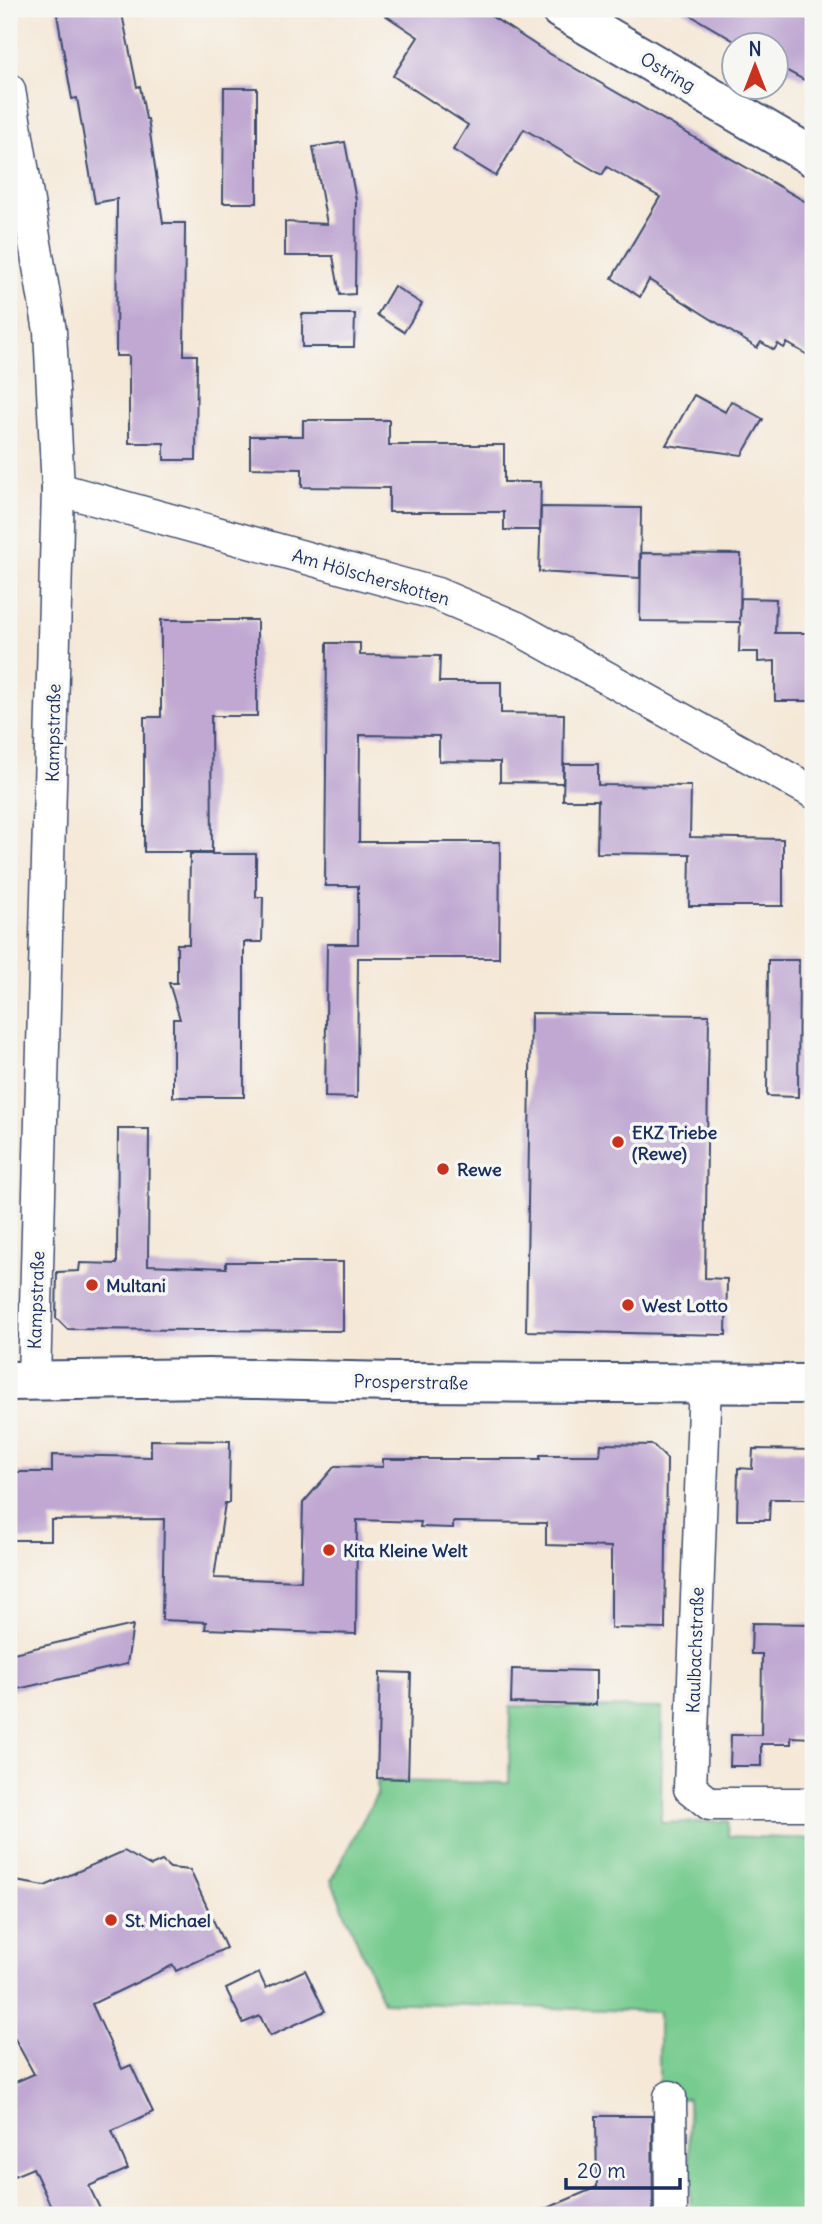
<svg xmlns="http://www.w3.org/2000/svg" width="822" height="2224" viewBox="0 0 822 2224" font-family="Delius,sans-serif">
  <rect width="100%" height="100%" fill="#f6f6f2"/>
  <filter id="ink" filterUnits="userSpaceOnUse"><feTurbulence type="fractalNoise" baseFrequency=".0143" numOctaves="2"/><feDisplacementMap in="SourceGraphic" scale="14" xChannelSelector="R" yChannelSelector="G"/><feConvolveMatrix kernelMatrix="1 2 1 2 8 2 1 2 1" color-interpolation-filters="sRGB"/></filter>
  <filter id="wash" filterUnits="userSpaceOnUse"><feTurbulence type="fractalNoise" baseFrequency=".00686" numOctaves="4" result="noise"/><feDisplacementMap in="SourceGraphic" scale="28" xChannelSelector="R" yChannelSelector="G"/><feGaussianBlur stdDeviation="1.57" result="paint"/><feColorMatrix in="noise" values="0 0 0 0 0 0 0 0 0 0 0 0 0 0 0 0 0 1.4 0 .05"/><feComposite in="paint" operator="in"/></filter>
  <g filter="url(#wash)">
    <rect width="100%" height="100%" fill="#f5e8d7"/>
    <path fill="#77cb8f" stroke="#497d76" stroke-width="2" d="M510,1706l152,2 -1,115 67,-2v15l85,3v376h-122l-3,-116 -29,-2v-85l-276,-10 -52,-122 46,-86v-13l132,2z"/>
    <g id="blocks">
      <g fill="#c0a8d2">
        <path d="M56,9h65l16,78 3,-1 6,33h2l15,104h22l-1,132h13l-1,105h-32v-17h-35v-87h-13l1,-157 -22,4 -18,-105 -5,1z"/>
        <path d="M376,9h104l65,42 268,155v152l-26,-15 -3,5 -6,-4 -4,6 -13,-8 -4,6 -108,-68 -9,17 -28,-19 48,-81 -53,-30 -5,8 -78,-46 -28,47 -43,-26 15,-25 -75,-49 25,-39z"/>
        <path d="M680,9h133v55l-9,16 -28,-15v-19h-33z"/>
        <path d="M224,88h33v115h-34z"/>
        <path d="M345,142l11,58 -1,94 -15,1 -7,-39h-48v-34l42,2 -14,-77z"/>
        <path d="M394,286l28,18 -18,28 -27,-17z"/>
        <path d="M302,314h53l-1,33h-52z"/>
        <path d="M694,395l31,17 6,-11 32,18 -21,36 -76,-10z"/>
        <path d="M303,420h86v25h115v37h37l-1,48h-36v-18h-115v-24l-87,-1v-18l-52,-1v-32h53z"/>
        <path d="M541,507l100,1 -1,70 -101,-6z"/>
        <path d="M641,553l100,1 -1,66 1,-22 35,1 -1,34h38v68h-38v-40l-17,1v-10h-19l1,-30 -100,-1z"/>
        <path d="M161,620h96v96h-46l1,136h-68v-135h17z"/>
        <path d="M327,643h33v12l80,1 -1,26h62v31l63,1 -1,69 -63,-1v-20l-61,-1v-25l-79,-1 -1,107h141l-1,116h-141l-1,140 -32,-1 2,-153h31v-58h-33z"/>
        <path d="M564,764h34v21l93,1 -1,51 93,2v67h-94l1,-52 -93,-1 1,-53h-35z"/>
        <path d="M190,854h66v43h7l-1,45h-18v155h-71v-78h7l-11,-36h8v-39h12z"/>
        <path d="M768,960h31l-1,137 -31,-1z"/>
        <path d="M531,1013l178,2 -4,263 22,1 -1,56 -200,-4z"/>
        <path d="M118,1129h31l-1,136 78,3v-6h117v69l-276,-2 -11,-11 1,-46 22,-1 1,-8 37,1z"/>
        <path d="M151,1440l79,1 -1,62h-4l-11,75 87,3 2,-78 32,-37 48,1v-8h157v-4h60l1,-11 52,1 14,14 -2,170 -54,-1v-81l-65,-2v-22l-93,-1v6l-33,-1 1,-5 -64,-2 -1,114 -151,-5 1,-7 -44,-2 2,-101 -113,1v20h-42v-68h43v-17l99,2z"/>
        <path d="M753,1449l60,1v49h-43l-1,21h-32l1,-52 14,1z"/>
        <path d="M752,1623l61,1v114l-22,-1v7h-30v22h-31l1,-31h30l1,-81h-11z"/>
        <path d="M133,1625l-6,39 -118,27v-37z"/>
        <path d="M512,1669l84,2v34l-85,-2z"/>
        <path d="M380,1672l31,1 -3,106 -31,-1z"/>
        <path d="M124,1851l27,15 11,-5 8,7 20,2 36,78 -50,23 -3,-6 -81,39 30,65 9,-4 22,47 -41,19 16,38 -39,17 14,29h-48l-22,-47 -24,10v-93l25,-11 -25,-46v-148l36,6z"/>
        <path d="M305,1970l20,41 -55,25 -10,-20 -17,7 -17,-34 33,-16 7,15z"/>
        <path d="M596,2116h56l1,99h-122l66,-28z"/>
      </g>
    </g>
  </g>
  <g filter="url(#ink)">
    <use href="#blocks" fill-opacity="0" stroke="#3c4b70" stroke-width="2"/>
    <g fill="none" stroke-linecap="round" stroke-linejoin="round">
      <defs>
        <g id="street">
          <path d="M9,90l41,241 8,158 -24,891"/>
          <path d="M58,489l379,105 80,34 296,164"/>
          <path d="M705,1382l-15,406 20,16h103"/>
          <path d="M670,2097l1,118"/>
        </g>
        <g id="secondary">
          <path d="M560,9l253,148"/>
          <path d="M9,1381l199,-3 186,4 419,2"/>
        </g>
      </defs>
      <use href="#street" stroke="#3c4b70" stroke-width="35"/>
      <use href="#secondary" stroke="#3c4b70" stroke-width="42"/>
      <use href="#street" stroke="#fff" stroke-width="32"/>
      <use href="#secondary" stroke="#fff" stroke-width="38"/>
    </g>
  </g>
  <g fill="#c8321e" stroke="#f6f6f2" stroke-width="2.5">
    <circle cx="618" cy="1142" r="7"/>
    <circle cx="443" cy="1169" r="7"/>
    <circle cx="92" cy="1285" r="7"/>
    <circle cx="628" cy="1305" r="7"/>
    <circle cx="329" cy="1550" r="7"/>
    <circle cx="111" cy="1920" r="7"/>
  </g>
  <g text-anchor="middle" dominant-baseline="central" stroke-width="7" stroke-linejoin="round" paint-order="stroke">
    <g font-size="18" fill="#1b2f5e" stroke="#f6f6f2">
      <text transform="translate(668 72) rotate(30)">Ostring</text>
      <text transform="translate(371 577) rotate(16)">Am Hölscherskotten</text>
      <text transform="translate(53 733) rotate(-89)">Kampstraße</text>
      <text transform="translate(36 1300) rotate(-88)">Kampstraße</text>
      <text transform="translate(411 1382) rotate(1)">Prosperstraße</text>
      <text transform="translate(695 1650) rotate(-88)">Kaulbachstraße</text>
    </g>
    <g font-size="18" font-weight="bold" fill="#1b2f5e" stroke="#f6f6f2" text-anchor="start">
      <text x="632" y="1132">EKZ Triebe<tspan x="632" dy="21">(Rewe)</tspan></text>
      <text x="457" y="1169">Rewe</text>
      <text x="106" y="1285">Multani</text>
      <text x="642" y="1305">West Lotto</text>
      <text x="343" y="1550">Kita Kleine Welt</text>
      <text x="125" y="1920">St. Michael</text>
    </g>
  </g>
  <rect width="822" height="2224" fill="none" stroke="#f6f6f2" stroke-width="35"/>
  <g transform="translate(755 66)"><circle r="33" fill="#f6f6f2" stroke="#9ea6b7" stroke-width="2"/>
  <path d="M0-5L12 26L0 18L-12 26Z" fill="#c8321e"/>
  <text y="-10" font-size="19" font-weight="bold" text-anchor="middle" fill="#1b2f5e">N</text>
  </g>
  <path d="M566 2178v10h114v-10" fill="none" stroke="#1b2f5e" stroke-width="3.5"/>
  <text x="577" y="2178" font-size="21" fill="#1b2f5e" stroke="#f6f6f2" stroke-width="5" paint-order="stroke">20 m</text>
</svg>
